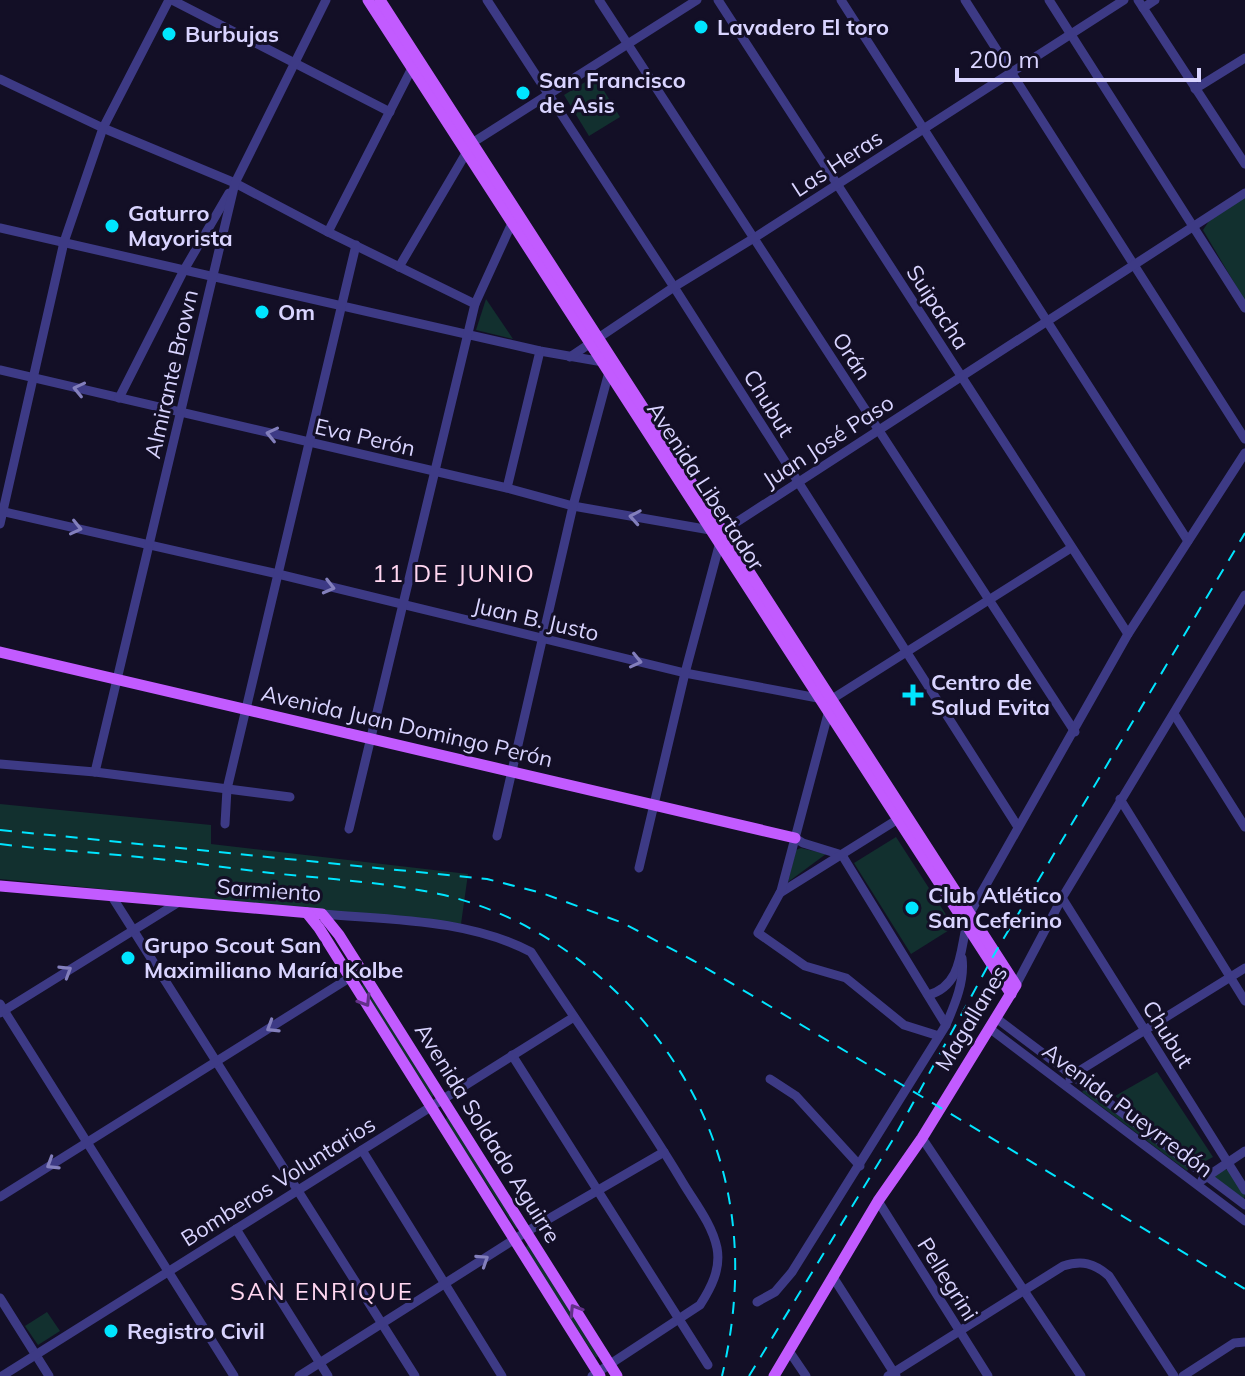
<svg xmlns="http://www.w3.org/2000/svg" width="1245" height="1376" viewBox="0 0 1245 1376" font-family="Mulish,sans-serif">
  <rect width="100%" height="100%" fill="#130f26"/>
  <g fill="#12302f">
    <path d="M595,76l25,41 -31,19 -25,-41z"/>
    <path d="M1245,197v104l-42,-71 6,-9z"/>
    <path d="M486,299l27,40 -37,-9z"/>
    <path d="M0,804l211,21v19l257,30 -7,50 -461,-45z"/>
    <path d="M896,837l58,90 -43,27 -57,-91z"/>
    <path d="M801,848l25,6 -38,28 8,-32z"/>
    <path d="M364,983l70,112 -2,2 -71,-110z"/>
    <path d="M1157,1072l56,85 -11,6 -87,-67z"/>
    <path d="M1085,1089l104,79 -2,3 -105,-79z"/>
    <path d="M448,1116l70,112 -2,1 -71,-109z"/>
    <path d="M1224,1169l4,1 17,24 -1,6 -31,-21v-5z"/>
    <path d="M528,1244l70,112 -2,2 -71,-109z"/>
    <path d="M47,1312l13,19 -22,14 -13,-19z"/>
  </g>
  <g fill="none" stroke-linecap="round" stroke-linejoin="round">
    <g stroke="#3d3a85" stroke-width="9">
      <path d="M172,0l218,112"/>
      <path d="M487,0l187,287 344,540"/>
      <path d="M599,0l476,732"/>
      <path d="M718,0l410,634"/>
      <path d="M841,0l347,541"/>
      <path d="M965,0l280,439"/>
      <path d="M1049,0l196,308"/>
      <path d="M1138,0l107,164"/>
      <path d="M1143,8l12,-8"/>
      <path d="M0,79l103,49 132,55 93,49 147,72"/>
      <path d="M1195,89l50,-31"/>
      <path d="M0,228l540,123 63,11"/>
      <path d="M328,232l84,-164"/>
      <path d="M399,267l73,-124 225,-143"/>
      <path d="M570,357l104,-70 80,-49 370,-238"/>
      <path d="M0,370l507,118 66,18 143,25"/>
      <path d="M119,398l65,-128 45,-77"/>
      <path d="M507,488l33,-137"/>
      <path d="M0,511l278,63 407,99 138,26"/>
      <path d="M0,524l64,-282 39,-114 66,-128"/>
      <path d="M1174,714l71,113"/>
      <path d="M0,764l95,8 195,25"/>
      <path d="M95,772l140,-589 91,-183"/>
      <path d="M1120,799l125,202"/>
      <path d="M225,824l2,-35 129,-544"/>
      <path d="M349,829l126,-525 37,-81"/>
      <path d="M497,836l76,-330 36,-134"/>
      <path d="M795,838l8,5 39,12"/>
      <path d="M842,855l104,170"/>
      <path d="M639,868l46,-195 38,-142 522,-338"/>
      <path d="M780,893l123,-77"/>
      <path d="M111,895l304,481"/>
      <path d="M1062,898l183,292"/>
      <path d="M322,914c70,6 146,5 209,38 50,77 105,152 152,231 12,20 29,41 34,65 4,21 -6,40 -17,57l-108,71"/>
      <path d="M1016,985l46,-87 183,-303"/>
      <path d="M928,995c38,-10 31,-53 42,-82l158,-279 117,-181"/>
      <path d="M0,1004l234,372"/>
      <path d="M0,1013l179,-111"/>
      <path d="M996,1018l249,187"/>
      <path d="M989,1028l256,193"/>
      <path d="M939,1036l-35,-11 -58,-47 -41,-12 -47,-33 23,-42 51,-192 239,-151"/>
      <path d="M512,1055l196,310"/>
      <path d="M770,1079l26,17 64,70"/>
      <path d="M1070,1079l9,-8 166,-103"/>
      <path d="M922,1138l159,238"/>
      <path d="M362,1150l140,226"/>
      <path d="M1202,1180l43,-29"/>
      <path d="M0,1197l362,-227"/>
      <path d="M878,1201l110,175"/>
      <path d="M236,1229l92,147"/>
      <path d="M833,1277l63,99"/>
      <path d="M0,1298l49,78"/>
      <path d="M757,1302l18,-10 17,-20 154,-247c9,-21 19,-44 16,-67"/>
      <path d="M789,1351l17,25"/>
      <path d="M2,1376l572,-359"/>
      <path d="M299,1376l227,-144 138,-80"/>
      <path d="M888,1376l175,-110c19,-6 31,-3 46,10l65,100"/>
      <path d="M1183,1376l51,-33 11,-1"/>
    </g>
    <g stroke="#c25bff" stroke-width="11">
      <path d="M368,0l643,994"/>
      <path d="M380,0l636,985 -94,153 -44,63 -104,175"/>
      <path d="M0,652l795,186"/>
      <path d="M0,886l322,28 17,21 278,441"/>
      <path d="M307,913l12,15 281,448"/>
    </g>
    <g stroke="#00e5ff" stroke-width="2" stroke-dasharray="12 10" stroke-linecap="butt">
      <path d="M0,830l487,49 55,14 81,30 71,38 551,328"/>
      <path d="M0,844c46,6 92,8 139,13 44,4 88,11 132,16 56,6 113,9 168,21 105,23 196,98 248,189 52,92 59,192 35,293"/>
      <path d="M749,1376l146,-240 100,-183 250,-420"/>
    </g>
  </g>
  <defs><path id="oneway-chevron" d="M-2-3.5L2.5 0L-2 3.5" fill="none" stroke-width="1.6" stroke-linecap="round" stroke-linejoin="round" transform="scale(2)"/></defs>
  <g stroke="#837fbc">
    <use href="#oneway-chevron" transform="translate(79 389) rotate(-167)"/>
    <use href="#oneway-chevron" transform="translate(272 434) rotate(-167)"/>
    <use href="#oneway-chevron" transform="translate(635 517) rotate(-170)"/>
    <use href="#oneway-chevron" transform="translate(76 528) rotate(13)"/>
    <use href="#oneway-chevron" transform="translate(329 587) rotate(14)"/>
    <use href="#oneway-chevron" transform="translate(636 661) rotate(13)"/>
    <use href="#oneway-chevron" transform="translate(66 971) rotate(-32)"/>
    <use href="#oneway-chevron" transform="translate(272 1027) rotate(148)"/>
    <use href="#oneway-chevron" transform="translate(52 1164) rotate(148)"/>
    <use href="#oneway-chevron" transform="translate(483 1260) rotate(-33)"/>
  </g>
  <g stroke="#623188">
    <use href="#oneway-chevron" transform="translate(365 1001) rotate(58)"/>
    <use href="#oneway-chevron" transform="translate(575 1310) rotate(-122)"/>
  </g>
  <g fill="#00e5ff" stroke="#130f26" stroke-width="3">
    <circle cx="701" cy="27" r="8"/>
    <circle cx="169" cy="34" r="8"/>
    <circle cx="523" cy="93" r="8"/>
    <circle cx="112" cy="226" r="8"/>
    <circle cx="262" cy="312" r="8"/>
    <path d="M909 683h8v8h8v8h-8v8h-8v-8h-8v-8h8z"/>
    <circle cx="912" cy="908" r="8"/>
    <circle cx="128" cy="958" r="8"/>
    <circle cx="111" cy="1331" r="8"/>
  </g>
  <g text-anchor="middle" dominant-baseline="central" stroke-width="6" stroke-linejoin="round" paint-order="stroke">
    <g font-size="22" font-weight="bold" fill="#d9d4ff" stroke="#130f26" text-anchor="start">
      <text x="717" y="27">Lavadero El toro</text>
      <text x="185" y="34">Burbujas</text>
      <text x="539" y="80">San Francisco<tspan x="539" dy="25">de Asis</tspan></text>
      <text x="128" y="213">Gaturro<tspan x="128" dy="25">Mayorista</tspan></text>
      <text x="278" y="312">Om</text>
      <text x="931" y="682">Centro de<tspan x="931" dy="25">Salud Evita</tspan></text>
      <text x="928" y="895">Club Atlético<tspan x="928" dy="25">San Ceferino</tspan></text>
      <text x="144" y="945">Grupo Scout San<tspan x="144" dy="25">Maximiliano María Kolbe</tspan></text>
      <text x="127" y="1331">Registro Civil</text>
    </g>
    <g font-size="22" fill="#d9d4ff" stroke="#130f26">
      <text transform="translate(837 163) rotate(-33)">Las Heras</text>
      <text transform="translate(938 307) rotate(57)">Suipacha</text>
      <text transform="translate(852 356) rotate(57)">Orán</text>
      <text transform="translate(171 374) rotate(-77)">Almirante Brown</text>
      <text transform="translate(769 403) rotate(58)">Chubut</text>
      <text transform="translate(365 437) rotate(13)">Eva Perón</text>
      <text transform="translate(828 441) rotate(-33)">Juan José Paso</text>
      <text transform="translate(706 486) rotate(57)">Avenida Libertador</text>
      <text transform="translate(536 619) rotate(13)">Juan B. Justo</text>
      <text transform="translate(407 726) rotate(13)">Avenida Juan Domingo Perón</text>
      <text transform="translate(269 890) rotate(4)">Sarmiento</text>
      <text transform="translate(971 1018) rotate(-59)">Magallanes</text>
      <text transform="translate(1168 1034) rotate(58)">Chubut</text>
      <text transform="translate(1128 1110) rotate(37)">Avenida Pueyrredón</text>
      <text transform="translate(488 1133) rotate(58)">Avenida Soldado Aguirre</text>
      <text transform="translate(278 1181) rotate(-32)">Bomberos Voluntarios</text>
      <text transform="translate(948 1279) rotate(58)">Pellegrini</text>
    </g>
    <g font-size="24" letter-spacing="2" fill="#ffd6f0" stroke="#130f26">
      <text x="454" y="573">11 DE JUNIO</text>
      <text x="322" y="1291">SAN ENRIQUE</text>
    </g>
  </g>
  <path d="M957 68v12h242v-12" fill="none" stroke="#d9d4ff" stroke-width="4"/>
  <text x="969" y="68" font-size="24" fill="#d9d4ff" stroke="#130f26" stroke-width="6" paint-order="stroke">200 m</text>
</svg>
